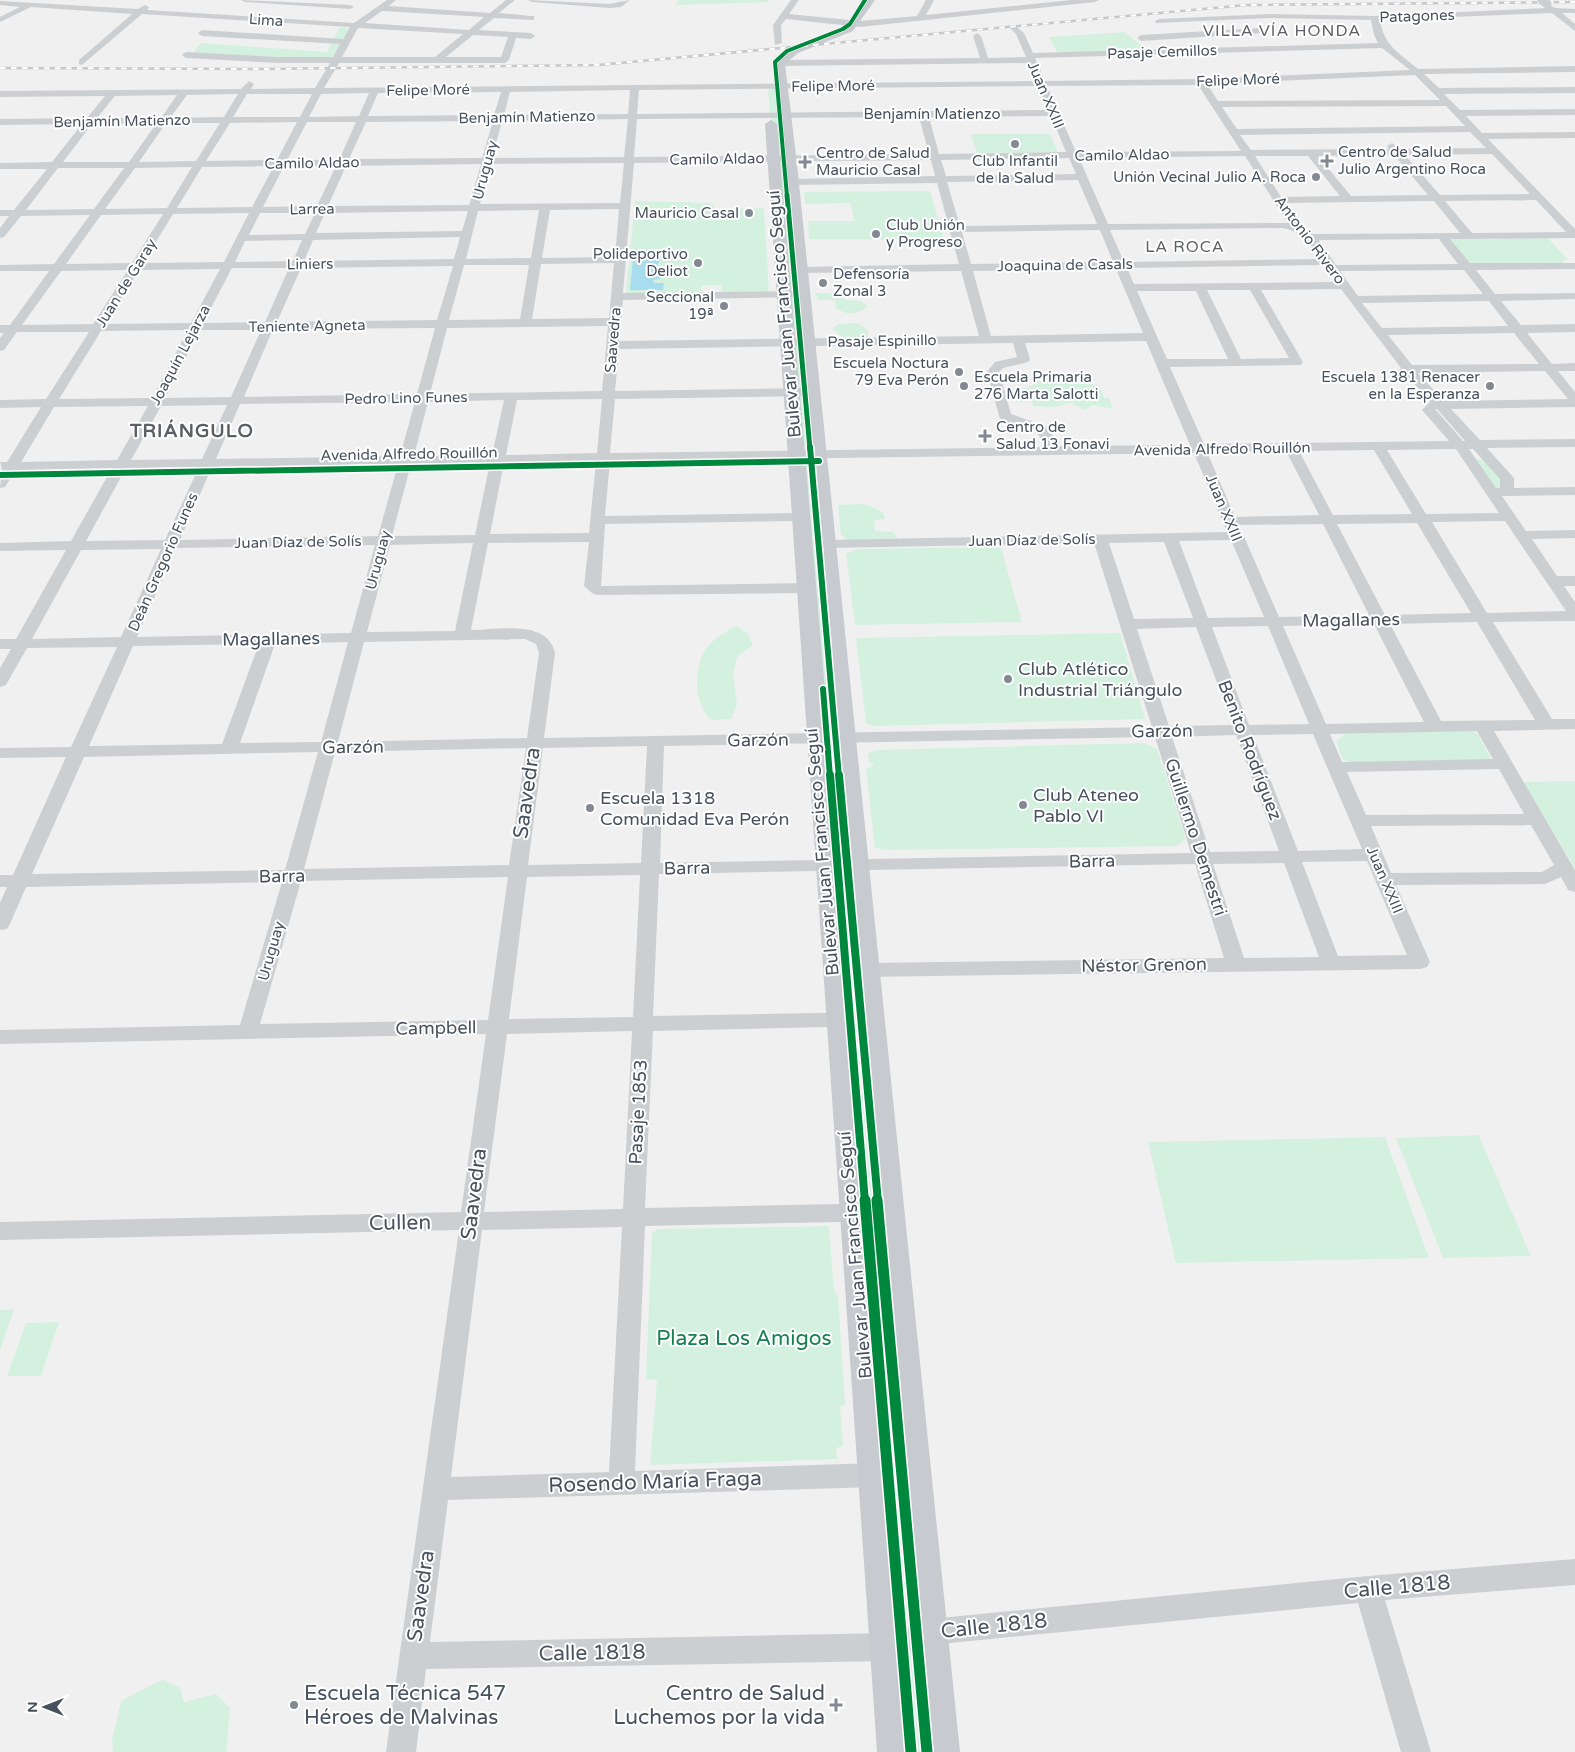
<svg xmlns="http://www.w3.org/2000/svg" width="1575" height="1752" viewBox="0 0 1575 1752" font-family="'Varela Round',sans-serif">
  <rect width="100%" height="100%" fill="#f1f0f0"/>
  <g fill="#d4f1e0">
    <path d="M680,0h89v2l-94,3z"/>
    <path d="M340,27l9,1 -18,31 -139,-5 9,-11 126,9z"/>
    <path d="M1125,32l22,19 -89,3 -9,-17z"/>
    <path d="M781,86l160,1666h-45l-128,-1665z"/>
    <path d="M971,134h79l8,18 -81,1z"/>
    <path d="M930,191l14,49 -135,-1 -1,-18h46l-3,-18 -46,1 -1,-12z"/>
    <path d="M635,201l78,2 1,6 50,-1 5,85 -47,1 -1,-9h-20v9l-69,1 -6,-3z"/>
    <path d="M1548,238l20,22h-6l2,3 -85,1 -10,-2 -19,-23z"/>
    <path d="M815,293h29l1,7 15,1 8,5c-10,9 -21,10 -32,2l-1,-8h-17z"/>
    <path d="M858,323l10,7v7h-25l-11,-8 6,-5z"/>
    <path d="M1047,378l22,5 30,2 5,13h5l4,11 -20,-4 -8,5 -14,-7 -16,4 -22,-1 -1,-4 -21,-1 -3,-12 20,-1 4,-3 6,-1 -2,-3 11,-1z"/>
    <path d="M1482,459l21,19v10h-7l-21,-28z"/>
    <path d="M860,504l10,2 13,6 2,7 -11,1 1,11 18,1 5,6 -50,2 -7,-5 -3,-30z"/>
    <path d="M1001,547l21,75 -167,3 -9,-71 10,-5z"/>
    <path d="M736,626l12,8 5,11 -16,12 -4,17 4,31 -6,14 -20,1c-17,-16 -18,-50 -6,-70 7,-11 20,-18 31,-24z"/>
    <path d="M1120,633l25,86 -271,7 -8,-3 -10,-85z"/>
    <path d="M1469,730l8,3 14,25 -5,2 -136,2 -7,-2 -7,-19 9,-7z"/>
    <path d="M1144,743l13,6 29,90 -10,7 -290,4 -11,-2 -9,-78 8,-6 -5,-2 -1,-8 7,-4z"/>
    <path d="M1575,781v87l-52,-86z"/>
    <path d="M1479,1135v1l52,120 -88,2 -47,-120z"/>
    <path d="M1385,1137l44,121 -253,5 -28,-121z"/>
    <path d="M829,1226l5,64 4,7 7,108 -5,1 3,40 -7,2 1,11 -187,6 7,-85 -11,-1 6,-146 6,-4z"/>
    <path d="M14,1309l-14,41v-40z"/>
    <path d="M59,1322l-18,54h-34l19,-53z"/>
    <path d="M163,1679l17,9 4,14 32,-8 14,14 -4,44h-113l-1,-11 9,-40z"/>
  </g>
  <path fill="#a8ddef" d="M634,249h9l19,8 -5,9 8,5 -5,8 -7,1 1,3h10l-1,7h-33z"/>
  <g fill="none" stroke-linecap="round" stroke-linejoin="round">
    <g fill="#cccfd1" fill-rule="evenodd">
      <path d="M241,0l109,5 4,2 -4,2 -105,-7z"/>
      <path d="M387,0h9l-7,6 101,7 16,-13h9l-16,13 32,3h3v4l-40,-2 -15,12 52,3 4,3 -4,3 -15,-1 -7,22 -4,3h-166l-15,25 712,-7 -8,-18 -249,3 -4,-3 4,-3 201,-2 -7,-22 4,-3 4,3 7,22 38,-1 -10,-23 -6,-6 4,-3 10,8 9,20 345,-10 -4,-8 -3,-15 -101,-2 -114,5 -1,-2 4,-2 111,-5 105,2 172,-8 4,-2 5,2 19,1v4h-13l13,11v7l-23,-18 -172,7c4,26 19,33 38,49l157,-3v6l-151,2 15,14 136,-1v6l-131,1 16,16 115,-1v6l-109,1 16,17 93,-1v6l-87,1 87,90v9l-125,1 20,24h105v6l-99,1 19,24 80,-1v6l-74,2 20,24 54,-1v8l-48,1 25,31 23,-1v8h-17l17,21v15l-124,2 29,31 95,-1v8l-88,1 27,30v10l61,-1v8l-73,1 24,35 49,-1v8l-43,1 25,37h18v10h-11l11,16v19l-82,1 59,97h23v10l-81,2 81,139v22l-7,-2 -7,-13 -16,7 -149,1 34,77 -3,5 -7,2 -553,8 -7,-2 -3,-5 3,-5 7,-2 357,-5 -29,-94 -536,10 -6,142 219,-4 7,2 3,5 -3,5 -7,2 -219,5 -8,177 245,-5 8,3 3,6 -3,6 -8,3 -245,5 -10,245 240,-8 9,4 4,8 -4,8 -9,4 -427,13 -18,142 458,-9 42,-14 438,-43 207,-17v26l-190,15 46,152h-30l-43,-149 -428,42 -42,16 -462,8 -10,83h-30l73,-522 -459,10v-18l461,-10 25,-178 -486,10v-14l240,-5 42,-143 -256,5 -16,37 -3,5 -7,1v-27l7,-16h-7v-12h13l53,-118 -66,1v-10l71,-1 46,-100 -90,1 -21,37 -6,2v-19l11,-19h-11v-10h16l50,-89 -66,1v-8l71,-2 41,-73 -96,2 -11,17 -5,1 2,-18 -2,-8h7l34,-55 -41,1v-8l46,-1 43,-67h-72l-13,18 -4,1v-13l4,-5h-4v-8h10l39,-54h-49v-6l54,-1 36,-49 -69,1 -17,21 -4,1v-10l9,-12h-9v-6h14l33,-41h-47v-6l52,-1 30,-38 -82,1v-6l87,-1 18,-22 -105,1v-6l241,-2 8,-8 5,3 -3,5 64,-1 15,-25h-51l-93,-5 -4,-3 4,-3 93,5h54l7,-13 -138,-8 -4,-3 4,-3 141,9 7,-12 -208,-13 -60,51 -3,-1v-4l53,-46 -101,-7 -31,15v-5l20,-10 -20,-2v-4l138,8 7,-4 4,2 -2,3 207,13zM382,11l102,6 -15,13 -104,-7zM358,28l105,6 -28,23h-93zM473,35l35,2 -7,20h-55zM1382,48l28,22 -209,9 -156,2 -10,-23zM1415,75l25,25 -222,1 -11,-17zM1198,85l43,66 -165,1 -29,-66zM1038,86l11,24 -412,4 2,-24zM630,90l-2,24 -124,1 6,-23zM501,92l-7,23 -126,1 10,-23zM369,93l-10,23 -50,1 12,-23zM238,94l-14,23 -54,1 17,-23zM247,94h65l-12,23h-67zM177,95l-16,23h-64l18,-22zM1446,106l19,20 -228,3 -15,-22zM1051,116l15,36 -127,2 -10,-37zM919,117l10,37 -295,3 3,-38zM628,119l-4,38 -132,1 10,-37zM493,121l-11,37 -133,1 17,-37zM297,122l-20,38 -71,1 24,-38zM307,122h49l-17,38h-52zM166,123h54l-24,38 -57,1zM92,124h64l-27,38h-66zM1470,132l16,16 -86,1 -8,-6 -5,3 2,3 -138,1 -11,-15zM1492,154l38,40 -90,1 -35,-40zM1394,155l34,40 -77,1 -33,-40zM1245,156l43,67 -180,1 -29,-66zM1255,156h53l32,40 -59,1zM1069,158l7,16 -130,2 -5,-16zM931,160l4,16 -142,3 -5,3 5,3 144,-2 12,44 -1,2 2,3 9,32 -158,3 -6,3 6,3 160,-2 18,65 -360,5 4,-41 180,-3 6,-3 -6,-3 -180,2 11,-130zM624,163l-4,40 -140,1 11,-40zM481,164l-12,41 -141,1 18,-40zM274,166l-22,41 -75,1 25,-41zM284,166h52l-19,40 -54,1zM192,167l-25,41 -62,1 30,-41zM58,168h66l-30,41 -68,1zM1078,180l19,44 -137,2 -13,-44zM1536,200l30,32 -94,1 -27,-32zM1434,201l26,32 -147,1 -13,-9 -14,-22zM619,209l-4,48 -73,1 8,-48zM539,210l-8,48 -65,1 12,-48zM468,211l-6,20 -146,2 9,-20zM249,213l-25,49 -81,1 30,-49zM260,213h55l-10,21 -56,1zM163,214l-31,49 -66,1 35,-49zM1282,228c20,3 28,15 38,31l-196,3 -14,-32zM1100,230l13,32 -142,2 -9,-32zM460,237l-6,22 -150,2 9,-21zM1439,239l19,25 -122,1 -17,-25zM302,240l-9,21 -58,1 10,-21zM614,263l-5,55 -77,1 9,-55zM464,265h65l-9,54 -71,1zM1325,265l11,17 -202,2 -7,-16zM453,266l-16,54 -160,2 24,-54zM232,268h57l-24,54 -62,1zM220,269l-29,54 -86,1 34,-54zM1116,269l27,64 -152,3 -18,-65zM128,270l-35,54 -71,1 39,-54zM1464,270l19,24 -125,2 -18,-25zM1341,289l60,79 -7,6 2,3 11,-2 23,27 -8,8 27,31 -245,3 -34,-77 131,-2 2,-3 -42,-72zM1207,290h43l39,68 -48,1zM1137,291h59l32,68h-61zM1489,301l19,25 -126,2 -20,-25zM608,326l-6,65 -172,3 17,-66zM435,328l-18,66 -173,3 29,-68zM188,330l-36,68 -93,1 42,-68zM200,330h61l-30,67 -66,1zM1514,333l25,31 -127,1 -24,-30zM1146,341l44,104 -130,1 -13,-19 -36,-13 -12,-42 4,-4 25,-6 2,-3 -5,-16zM1013,343l4,14 -22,5 -8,10 13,47 10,6 27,7 9,15 -436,6 5,-54 197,-3 6,-4 -6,-4 -197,3 4,-42zM1545,371l23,28 -124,2 -26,-28zM602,399l-5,54 -91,2 11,-55zM504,400l-12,55 -78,1 14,-54zM415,402l-15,54 -184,3 24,-55zM227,405l-25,54 -71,1 30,-54zM148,406l-31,54 -96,2 33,-55zM1435,409h2l28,32h-2zM1456,449l43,64 -73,1 -39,-64zM1469,449h4l27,30v9h-4zM1374,450l38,64 -79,1 -34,-64zM1286,451l33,64 -84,2 -28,-65zM1194,453l33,79 -400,8 -7,4 7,4 267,-5 58,184 -608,11 11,-85c-7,-34 -58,-23 -84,-23l17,-87 101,-1 -5,44 8,7 5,2 210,-2 8,-5 -8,-5 -206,3 4,-62 196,-3 7,-4 -7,-4 -196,3 5,-55zM596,461l-7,72 -99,1 14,-71zM490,463l-15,72 -83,1 19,-72zM398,464l-20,72 -198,4 32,-73zM199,467l-34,73 -79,1 40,-73zM1505,521l61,90 -79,2 -55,-91zM1417,523l54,90 -86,2 -48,-91zM1323,524l46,91 -90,2 -40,-92zM1231,540l33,77 -56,1 -29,-77zM1164,542l29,76 -59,1 -25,-76zM473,543l-18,88 -88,1 23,-87zM375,545l-24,88 -214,4 39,-89zM161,549l-40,88 -89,2 49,-89zM1477,622l58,98 -94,1 -51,-97zM1374,624l50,98 -98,2 -43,-98zM1268,626l41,98 -60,1 -37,-98zM1196,627l37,98 -64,1 -32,-97zM525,639l11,5 3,9 -12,85 -189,4 26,-100zM348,642l-27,100 -81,1 35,-99zM259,644l-37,100 -133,2 44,-100zM1477,731l16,28 -151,3 -12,-28zM1313,734l49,115 -64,2 -45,-116zM1236,735l43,116 -69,1 -38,-115zM1155,737l36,116 -531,10 4,-117zM647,746l-6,117 -113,2 15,-117zM526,748l-17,117 -205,4 31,-117zM318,752l-33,118 -253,4 52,-117zM1499,769l25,45 -158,1 -19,-43zM1531,825l23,40 -12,7 -151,1 -20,-47zM1367,861l40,94 -69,1 -36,-94zM1284,863l35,94 -75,1 -31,-94zM640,875l-7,142 -124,2 18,-142zM508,877l-20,143 -228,4 41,-143zM632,1031l-9,178 -139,3 23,-178zM622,1227l-13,245 -158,5 31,-247z"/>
      <path d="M528,0l81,4 21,-4 -9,7 -12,1 -77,-6z"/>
      <path d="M791,0h8l-10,14 71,7 57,-5 9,-16h8l-8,15 145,-15h28l-4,2 -235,25 -74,-8 -5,6 1,18 -7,2 -2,-20z"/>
      <path d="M1260,28l4,3 -1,2 -122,8 -4,-3 4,-3z"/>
    </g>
    <g fill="#c7cbcf" fill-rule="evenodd">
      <path d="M865,0h10l-22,31 -55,22 -13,11 12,100 163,1588h-38l-137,-1588 -12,-101 17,-15 55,-21z"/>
      <path d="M771,120l6,4 138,1628h-38l-112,-1628z"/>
    </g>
    <defs>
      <path id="rail" d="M0,68l260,1 338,-4 648,-60 329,-3"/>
    </defs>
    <use href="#rail" stroke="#c6c8ca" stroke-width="2.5"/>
    <use href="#rail" stroke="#fff" stroke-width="2" stroke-dasharray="5.5" stroke-linecap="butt"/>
    <path stroke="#cccfd1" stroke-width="9" d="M1542,0l5,4"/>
    <defs>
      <path id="cycleway-far4" d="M787,196l-12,-134 12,-11 56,-22 7,-5 15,-24"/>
      <path id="cycleway-far3" d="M787,195l23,254"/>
      <g id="cycleway-far2">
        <path d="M810,447l29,330"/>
        <path d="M0,475l819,-14"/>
        <path d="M823,689l7,88"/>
      </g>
      <g id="cycleway-far1">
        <path d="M830,775l35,427"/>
        <path d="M839,775l39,427"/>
      </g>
      <g id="cycleway">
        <path d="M865,1200l46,552"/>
        <path d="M877,1200l50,552"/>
      </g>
    </defs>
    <use href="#cycleway-far4" stroke="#fff" stroke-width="5"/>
    <use href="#cycleway-far3" stroke="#fff" stroke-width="7"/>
    <use href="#cycleway-far2" stroke="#fff" stroke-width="9"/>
    <use href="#cycleway-far1" stroke="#fff" stroke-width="11"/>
    <use href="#cycleway" stroke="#fff" stroke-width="14"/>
    <use href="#cycleway-far4" stroke="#00873e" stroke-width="4"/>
    <use href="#cycleway-far3" stroke="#00873e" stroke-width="5"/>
    <use href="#cycleway-far2" stroke="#00873e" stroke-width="6"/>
    <use href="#cycleway-far1" stroke="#00873e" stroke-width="8"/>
    <use href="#cycleway" stroke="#00873e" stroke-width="11"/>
  </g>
  <g fill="#828991" stroke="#fff" stroke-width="2">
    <circle cx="1015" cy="144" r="5"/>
    <path d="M1324.5 153.5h5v5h5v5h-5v5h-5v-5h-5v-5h5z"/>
    <path d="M802.5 154.5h5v5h5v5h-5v5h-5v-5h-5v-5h5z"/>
    <circle cx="1316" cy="177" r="5"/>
    <circle cx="749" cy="213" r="5"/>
    <circle cx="876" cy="234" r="5"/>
    <circle cx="698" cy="263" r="5"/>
    <circle cx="823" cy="283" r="5"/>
    <circle cx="724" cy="306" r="5"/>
    <circle cx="959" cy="372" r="5"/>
    <circle cx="964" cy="386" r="5"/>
    <circle cx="1490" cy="386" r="5"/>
    <path d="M982.5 428.5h5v5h5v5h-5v5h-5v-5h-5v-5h5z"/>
    <circle cx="1008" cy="679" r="5"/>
    <circle cx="1023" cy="805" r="5"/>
    <circle cx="590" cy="808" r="5"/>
    <circle cx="294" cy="1705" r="5"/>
    <path d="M833.5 1697.5h5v5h5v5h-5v5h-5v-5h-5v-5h5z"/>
  </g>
  <g text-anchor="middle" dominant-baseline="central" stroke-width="4" stroke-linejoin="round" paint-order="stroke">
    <g font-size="15" fill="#47525e" stroke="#fff">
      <text transform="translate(1417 16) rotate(-2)">Patagones</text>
      <text transform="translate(266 20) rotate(4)">Lima</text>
      <text transform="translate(1162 52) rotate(-2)">Pasaje Cemillos</text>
      <text transform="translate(1238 80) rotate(-2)">Felipe Moré</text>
      <text transform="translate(833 86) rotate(-1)">Felipe Moré</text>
      <text transform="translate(428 90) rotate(-1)">Felipe Moré</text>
      <text transform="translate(1046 95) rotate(67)">Juan XXIII</text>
      <text x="932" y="114">Benjamín Matienzo</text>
      <text transform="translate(527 117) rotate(-1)">Benjamín Matienzo</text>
      <text transform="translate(122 121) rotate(-1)">Benjamín Matienzo</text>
      <text transform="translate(1122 155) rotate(-1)">Camilo Aldao</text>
      <text transform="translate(717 159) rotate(-1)">Camilo Aldao</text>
      <text transform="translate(312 163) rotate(-1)">Camilo Aldao</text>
      <text transform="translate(485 170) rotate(-75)">Uruguay</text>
      <text transform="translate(312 209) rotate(-1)">Larrea</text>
      <text transform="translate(1310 240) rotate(53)">Antonio Rivero</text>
      <text transform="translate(310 264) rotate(-1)">Liniers</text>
      <text transform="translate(1065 265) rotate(-1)">Joaquina de Casals</text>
      <text transform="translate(126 283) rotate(-58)">Juan de Garay</text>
      <text transform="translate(307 326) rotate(-1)">Teniente Agneta</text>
      <text transform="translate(613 340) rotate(-85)">Saavedra</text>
      <text transform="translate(882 341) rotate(-1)">Pasaje Espinillo</text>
      <text transform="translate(180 355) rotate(-62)">Joaquín Lejarza</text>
      <text transform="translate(406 398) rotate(-1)">Pedro Lino Funes</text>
      <text transform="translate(1222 449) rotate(-1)">Avenida Alfredo Rouillón</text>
      <text transform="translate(409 454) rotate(-1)">Avenida Alfredo Rouillón</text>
      <text transform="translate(1224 508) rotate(67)">Juan XXIII</text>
      <text transform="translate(1032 540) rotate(-1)">Juan Díaz de Solís</text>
      <text transform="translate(298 542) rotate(-1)">Juan Díaz de Solís</text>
      <text transform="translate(378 560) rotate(-75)">Uruguay</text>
      <text transform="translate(163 562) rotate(-66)">Deán Gregorio Funes</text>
      <text transform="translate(1385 880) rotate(67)">Juan XXIII</text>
      <text transform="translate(271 951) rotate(-74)">Uruguay</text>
    </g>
    <g font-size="15" fill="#47525e" stroke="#fff" text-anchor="start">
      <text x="1338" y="152">Centro de Salud<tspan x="1338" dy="17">Julio Argentino Roca</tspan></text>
      <text x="816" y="153">Centro de Salud<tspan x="816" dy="17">Mauricio Casal</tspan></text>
      <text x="1015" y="161" text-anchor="middle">Club Infantil<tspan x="1015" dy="17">de la Salud</tspan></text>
      <text x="1306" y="177" text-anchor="end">Unión Vecinal Julio A. Roca</text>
      <text x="739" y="213" text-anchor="end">Mauricio Casal</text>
      <text x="886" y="225">Club Unión<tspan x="886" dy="17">y Progreso</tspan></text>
      <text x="688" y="254" text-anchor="end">Polideportivo<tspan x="688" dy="17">Deliot</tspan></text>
      <text x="833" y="274">Defensoría<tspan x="833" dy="17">Zonal 3</tspan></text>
      <text x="714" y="297" text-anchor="end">Seccional<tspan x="714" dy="17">19ª</tspan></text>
      <text x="949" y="363" text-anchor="end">Escuela Noctura<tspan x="949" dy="17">79 Eva Perón</tspan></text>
      <text x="974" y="377">Escuela Primaria<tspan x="974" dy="17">276 Marta Salotti</tspan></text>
      <text x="1480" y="377" text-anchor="end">Escuela 1381 Renacer<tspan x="1480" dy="17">en la Esperanza</tspan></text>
      <text x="996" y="427">Centro de<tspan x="996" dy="17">Salud 13 Fonavi</tspan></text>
    </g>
    <g font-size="16" letter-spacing="1" fill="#5c5f65" stroke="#fff">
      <text x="1282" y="31">VILLA VÍA HONDA</text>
      <text x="1185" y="247">LA ROCA</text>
    </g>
    <g font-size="18" fill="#47525e" stroke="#fff">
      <text transform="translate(784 314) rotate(-95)">Bulevar Juan Francisco Seguí</text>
      <text transform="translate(1351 620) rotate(-1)">Magallanes</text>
      <text transform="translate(271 639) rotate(-1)">Magallanes</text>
      <text transform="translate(1162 731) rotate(-1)">Garzón</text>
      <text transform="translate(758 740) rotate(-1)">Garzón</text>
      <text transform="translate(353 747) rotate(-1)">Garzón</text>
      <text transform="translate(1250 750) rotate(69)">Benito Rodríguez</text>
      <text transform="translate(1196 837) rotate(72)">Guillermo Demestri</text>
      <text transform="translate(822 852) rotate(-95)">Bulevar Juan Francisco Seguí</text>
      <text transform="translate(1092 861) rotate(-1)">Barra</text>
      <text transform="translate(687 868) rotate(-1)">Barra</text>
      <text transform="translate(282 876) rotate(-1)">Barra</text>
      <text transform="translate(1144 965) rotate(-1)">Néstor Grenon</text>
      <text transform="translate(436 1028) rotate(-1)">Campbell</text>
      <text transform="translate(638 1112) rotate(-87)">Pasaje 1853</text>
      <text transform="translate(855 1255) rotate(-95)">Bulevar Juan Francisco Seguí</text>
    </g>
    <g font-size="18" fill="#47525e" stroke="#fff" text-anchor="start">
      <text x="1018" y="669">Club Atlético<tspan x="1018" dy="21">Industrial Triángulo</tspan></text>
      <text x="1033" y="795">Club Ateneo<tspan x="1033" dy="21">Pablo VI</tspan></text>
      <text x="600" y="798">Escuela 1318<tspan x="600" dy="21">Comunidad Eva Perón</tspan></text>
    </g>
    <g font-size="19" font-weight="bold" letter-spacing="1" fill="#5c5f65" stroke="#fff">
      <text x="192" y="431">TRIÁNGULO</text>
    </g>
    <g font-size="21" fill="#47525e" stroke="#fff">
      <text transform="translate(527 793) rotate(-82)">Saavedra</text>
      <text transform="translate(474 1194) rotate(-83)">Saavedra</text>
      <text transform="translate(400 1223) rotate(-1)">Cullen</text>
      <text transform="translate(655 1482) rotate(-2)">Rosendo María Fraga</text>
      <text transform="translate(1397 1587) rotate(-5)">Calle 1818</text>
      <text transform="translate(421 1596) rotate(-82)">Saavedra</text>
      <text transform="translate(994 1626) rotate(-6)">Calle 1818</text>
      <text transform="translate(592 1653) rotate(-1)">Calle 1818</text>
    </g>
    <g font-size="21" fill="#148250" stroke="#fff">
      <text x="744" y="1338">Plaza Los Amigos</text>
    </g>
    <g font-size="21" fill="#47525e" stroke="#fff" text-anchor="start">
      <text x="304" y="1693">Escuela Técnica 547<tspan x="304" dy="24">Héroes de Malvinas</tspan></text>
      <text x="825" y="1693" text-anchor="end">Centro de Salud<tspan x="825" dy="24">Luchemos por la vida</tspan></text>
    </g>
  </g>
  <g transform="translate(45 1707) rotate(270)" stroke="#ffffff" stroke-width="4" paint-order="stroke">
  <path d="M0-4L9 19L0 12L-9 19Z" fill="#47525e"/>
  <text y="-8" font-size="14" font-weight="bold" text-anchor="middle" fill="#47525e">N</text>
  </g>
</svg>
